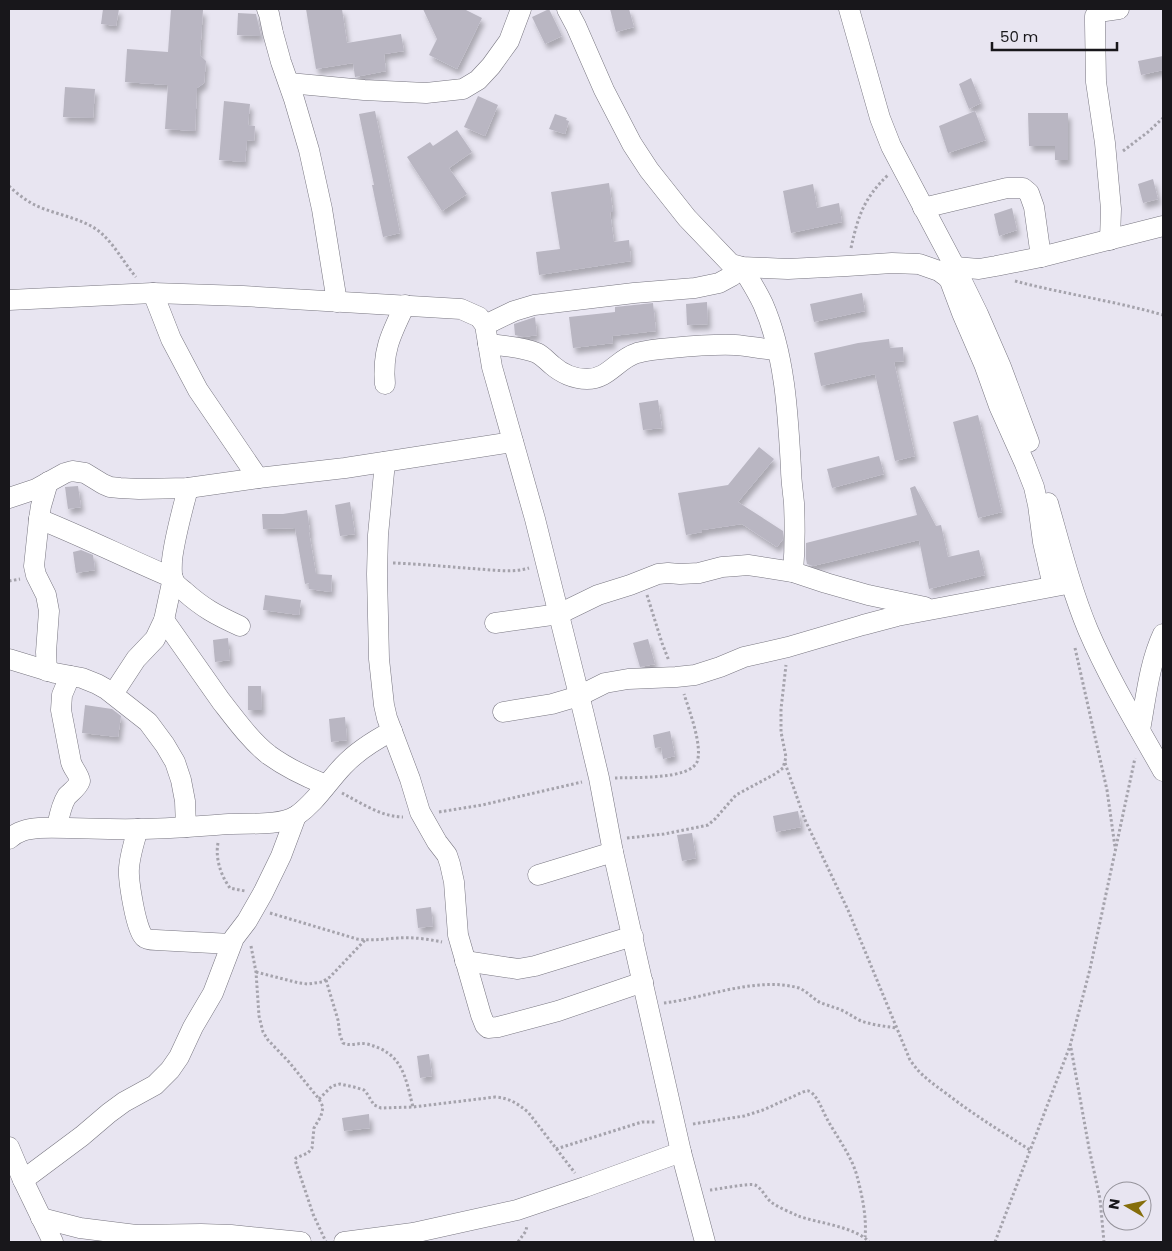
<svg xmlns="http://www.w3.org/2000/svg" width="1172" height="1251" viewBox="0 0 1172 1251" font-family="Poppins,sans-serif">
  <defs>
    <filter id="shadow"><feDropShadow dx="3" dy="5.5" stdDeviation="2.5" flood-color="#0004"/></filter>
  </defs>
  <rect width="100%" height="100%" fill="#e8e5f1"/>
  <g fill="#b9b6c2" filter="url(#shadow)">
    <path d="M103,9h16l-3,17 -15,-2z"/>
    <path d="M171,9l32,1 -3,45 6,6 -2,22 -7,5 -2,43 -30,-2 3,-44 -43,-3 2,-33 41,3z"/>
    <path d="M306,9h36l5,34 54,-9 3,17 -20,3 2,17 -31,6 -2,-14 -37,6z"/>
    <path d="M423,9h41l18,9 -25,51 -28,-14 8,-16z"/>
    <path d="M549,9l13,27 -17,8 -13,-27z"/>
    <path d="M610,9h19l5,18 -18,5z"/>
    <path d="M238,13l18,1 5,22 -24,-1z"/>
    <path d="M1163,56v14l-22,5 -3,-14z"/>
    <path d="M971,78l10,25 -12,6 -10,-25z"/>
    <path d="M65,87l30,2 -2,29 -30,-1z"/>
    <path d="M478,96l20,9 -13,31 -21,-9z"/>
    <path d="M224,101l26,3 -2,21 7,1 -1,15 -7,-1 -2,22 -26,-2z"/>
    <path d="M375,111l25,122 -17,4 -11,-52h2l-15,-71z"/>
    <path d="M975,111l11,29 -38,13 -9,-27z"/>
    <path d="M1028,113h40v47h-13v-14h-26z"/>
    <path d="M555,114l12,4 -1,2 3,1 -4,13 -16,-5z"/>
    <path d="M457,130l15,22 -23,16 18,26 -25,17 -35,-54 23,-15 3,4z"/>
    <path d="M1153,179l5,20 -15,4 -5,-19z"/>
    <path d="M609,183l4,29h-3l4,30 15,-2 2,21 -92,14 -3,-23 24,-3 -9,-57z"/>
    <path d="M813,184l4,24 22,-5 3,19 -51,11 -8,-42z"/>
    <path d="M1012,208l5,22 -18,6 -5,-22z"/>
    <path d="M862,293l3,18 -51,11 -4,-18z"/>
    <path d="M707,302l1,22 -21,1 -1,-21z"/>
    <path d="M653,303l3,28 -44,5 1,7 -40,5 -4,-31 46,-5v-5z"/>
    <path d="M535,317l2,18 -13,2 -9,-2 -1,-11z"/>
    <path d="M889,339l1,9 13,-1 1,14 -10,1 21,94 -20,5 -20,-87 -54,12 -7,-33 44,-10z"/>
    <path d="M658,400l4,28 -19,2 -4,-27z"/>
    <path d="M978,415l24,97 -24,6 -25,-96z"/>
    <path d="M759,447l15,12 -36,43 45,29v8l-6,8 -35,-23 -40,6v2l-16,3 -8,-42 50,-8z"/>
    <path d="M879,456l5,18 -52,14 -5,-19z"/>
    <path d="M78,486l3,21 -13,2 -3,-22z"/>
    <path d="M915,486l21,40 5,-1 7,32 31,-7 6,25 -56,14 -10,-49 -106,26 -6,-2 -1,-5v-16l111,-28 -7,-27z"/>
    <path d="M350,502l5,32 -15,2 -5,-31z"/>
    <path d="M307,510l3,22h-1l7,42 16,1 -1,17 -22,-3v-6l-4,1 -10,-56 -32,1 -1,-15h21z"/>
    <path d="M81,550l12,5 2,15 -19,3 -3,-21z"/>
    <path d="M265,595l36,5 -2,15 -36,-5z"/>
    <path d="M228,638l2,22 -15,2 -2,-22z"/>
    <path d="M648,639l7,25 -15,3 -7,-24z"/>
    <path d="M248,686h13l1,24h-14z"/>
    <path d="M85,705l27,4 9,7 -3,21 -36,-4z"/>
    <path d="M345,717l2,23 -16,2 -2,-23z"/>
    <path d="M670,731l5,25 -12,3 -2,-12 -6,1 -2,-13z"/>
    <path d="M798,811l3,16 -25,5 -3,-16z"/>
    <path d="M692,833l4,25 -14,3 -5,-26z"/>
    <path d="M431,907l2,19 -15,2 -2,-19z"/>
    <path d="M429,1054l3,22 -12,2 -3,-22z"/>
    <path d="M369,1114l1,14 -26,3 -2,-13z"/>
  </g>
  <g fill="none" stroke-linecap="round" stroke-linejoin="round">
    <defs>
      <g id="minor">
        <path d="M267,9l2,5 4,19 8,29 13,37 15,51 13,59 15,93"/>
        <path d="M567,9l9,17 28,64 28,54 17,26 38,48 44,46 11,3 46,2 59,-3 45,-3 27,1 20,7 8,6 3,4 12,32 22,51 15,42 26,58 9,23 4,18 5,37 10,44"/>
        <path d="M849,9l31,109 11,28 10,19 54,102 23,47 23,53 28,75"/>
        <path d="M289,83l75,7 62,3 37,-4 15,-9 13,-14 18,-25 12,-32"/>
        <path d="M923,208l84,-20h16l6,5 5,14 7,50"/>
        <path d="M1110,240l1,-31 -6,-66 -9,-61 -1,-59v-7l3,-4 21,-3"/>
        <path d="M955,267l24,2 17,-3 45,-9 122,-31"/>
        <path d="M153,293l18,46 27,51 60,88"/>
        <path d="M9,300l144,-7 90,3 218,13 18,8 6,8 7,42 43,152 49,196 15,63 14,74 68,300 24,90"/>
        <path d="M485,325l29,-14 20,-6 100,-12 61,-5 24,-5 13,-7 10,-9c7,12 15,24 21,37 22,50 25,110 28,165 0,11 2,23 3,34 1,23 1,46 -1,69"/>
        <path d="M488,344c16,2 34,3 49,9 6,3 10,8 15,12 9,8 22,14 35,14 22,0 30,-20 50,-26 11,-3 22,-4 34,-5 21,-2 43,-4 64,-3 14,1 28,4 42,5"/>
        <path d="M385,384c-3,-33 6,-50 20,-79"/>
        <path d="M385,462l-7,73 -1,39 2,85 5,46 3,13 23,61 10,33 17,30 10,13 3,9 4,18 4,53 23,80 4,10 3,3 10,-1 60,-16 85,-29"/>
        <path d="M188,488c-6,24 -13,47 -16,72 0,6 -1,14 1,20 2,4 7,8 11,11 19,17 32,24 56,35"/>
        <path d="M9,498l27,-9 29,-16 7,-2 13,2 18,11 7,3 10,1 19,1 49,-1 70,-10 87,-10 168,-26"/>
        <path d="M1048,503c12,42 23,86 40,127 21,49 49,95 75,141"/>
        <path d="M39,519c45,18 89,40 134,59l-9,42 -9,19 -19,20 -23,35"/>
        <path d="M164,620c19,27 38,54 57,81 14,18 30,40 48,54 18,13 37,22 57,30"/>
        <path d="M495,623l64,-9 39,-19 32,-10 28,-11 10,-1 12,1 19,-1 23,-6 14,-1 12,-1 45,7 33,11 42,12 57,12"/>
        <path d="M9,659l46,14 27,5 15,6 9,5 42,33 17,23 10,17 6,18 4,21 1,26"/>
        <path d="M47,671l-1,-19 3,-41 -3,-16 -10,-20 -2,-9 5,-47 2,-13 7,-24"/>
        <path d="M503,712l49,-8 27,-8 26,-13 23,-4 48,-2 19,-2 25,-8 24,-10 44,-10 75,-22 34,-9 170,-32"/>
        <path d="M1140,730c6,-32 9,-66 23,-96"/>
        <path d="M57,827c2,-10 4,-22 10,-31 5,-5 11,-9 13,-15 -1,-7 -7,-12 -9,-19l-10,-52 1,-15 8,-19"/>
        <path d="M138,829c-4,13 -8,26 -9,39 -1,11 7,63 15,69 3,3 8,3 12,3l75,4"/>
        <path d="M9,839c9,-8 18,-10 30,-11 33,-1 66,2 99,1 30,0 60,-3 91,-5 18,-1 51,2 67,-8 19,-13 31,-33 47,-50 14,-15 30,-25 49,-35"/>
        <path d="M538,875l75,-23"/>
        <path d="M465,961l53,8 17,-3 98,-30"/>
        <path d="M9,1147l14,33 30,62"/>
        <path d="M23,1180l59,-44 27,-23 15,-11 31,-17 15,-15 9,-13 14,-30 20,-34 21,-55 13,-17 16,-28 18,-37 15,-40"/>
        <path d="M41,1218l39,10 56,7 65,-1 30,1 70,7"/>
        <path d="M344,1242l69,-9 104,-23 68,-23 96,-35"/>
      </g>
    </defs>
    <use href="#minor" stroke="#787680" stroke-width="21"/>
    <g stroke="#a5a3ac" stroke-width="3" stroke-dasharray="2.5 2.5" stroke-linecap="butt">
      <path d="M1123,151l25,-19 15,-14"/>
      <path d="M9,186c6,6 14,12 22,17 20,11 45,13 65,26 17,12 27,33 40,48"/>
      <path d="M851,248c7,-32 13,-50 37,-73"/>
      <path d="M1015,281c49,13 100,20 148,34"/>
      <path d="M393,563c29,1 57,4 85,6 17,1 35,4 51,-1"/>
      <path d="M9,581l11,-2"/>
      <path d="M647,595l15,48 7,18"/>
      <path d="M1075,648l32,142 8,57"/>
      <path d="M785,763l20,57 43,90 62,150c11,16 22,23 37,34 27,21 55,38 83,56"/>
      <path d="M615,778c18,-1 74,2 82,-16 6,-16 -8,-52 -13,-68"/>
      <path d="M342,793c19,10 40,24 61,24"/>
      <path d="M439,812l43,-7 100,-23"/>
      <path d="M627,838l37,-4 44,-9 7,-6 21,-24 39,-21 8,-6 3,-11 -5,-25v-23l5,-44"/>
      <path d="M218,843c-3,15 3,33 12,45l15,3"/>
      <path d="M270,913l87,26c14,2 27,0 41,-1 14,-1 30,1 44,4"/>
      <path d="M251,946l5,26 3,44 4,16 5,8 21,22 30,37 4,8 -2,9 -7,12 -2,20 -4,5 -12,5 -1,2 18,54 13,28"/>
      <path d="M256,972l43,11 9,1 14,-2 8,-5 35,-37"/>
      <path d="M326,980l12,40 2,15 3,8c8,4 15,-1 24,1 36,9 38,32 46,63"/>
      <path d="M664,1003c41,-5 93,-27 135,-15 8,3 14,11 22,15 6,2 12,4 18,6 7,3 13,7 20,11 12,5 25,6 37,8"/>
      <path d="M1071,1048l18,100 11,51 4,43"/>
      <path d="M319,1099l13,-13 8,-2 14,3 10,3 2,2 8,13 7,3 32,-1 82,-10c14,1 22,6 33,15l47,61"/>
      <path d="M693,1124l51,-8 19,-6 40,-18c4,-1 4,-2 8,0 7,6 10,15 14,23 10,20 26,39 32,61 5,19 10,42 8,61"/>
      <path d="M556,1149l86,-27h14"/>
      <path d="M710,1190c9,-1 39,-7 45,-5 7,3 10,12 16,17 8,6 19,10 27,14 20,7 58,11 71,26"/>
      <path d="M518,1242l8,-11 1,-6"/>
      <path d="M995,1242l75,-196 20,-77 45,-211"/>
    </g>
    <use href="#minor" stroke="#fff" stroke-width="20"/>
  </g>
  <rect width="1172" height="1251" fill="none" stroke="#18171b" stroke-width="20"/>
  <g transform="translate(1127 1206) rotate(279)"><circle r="24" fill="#e8e5f1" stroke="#95939b"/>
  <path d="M0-4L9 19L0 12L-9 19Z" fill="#856d0a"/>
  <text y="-8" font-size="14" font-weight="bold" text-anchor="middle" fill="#18171b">N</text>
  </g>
  <path d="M992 42v8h125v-8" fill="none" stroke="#18171b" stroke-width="2.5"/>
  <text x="1000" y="42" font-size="15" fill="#18171b" stroke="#e8e5f1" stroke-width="4" paint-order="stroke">50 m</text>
</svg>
